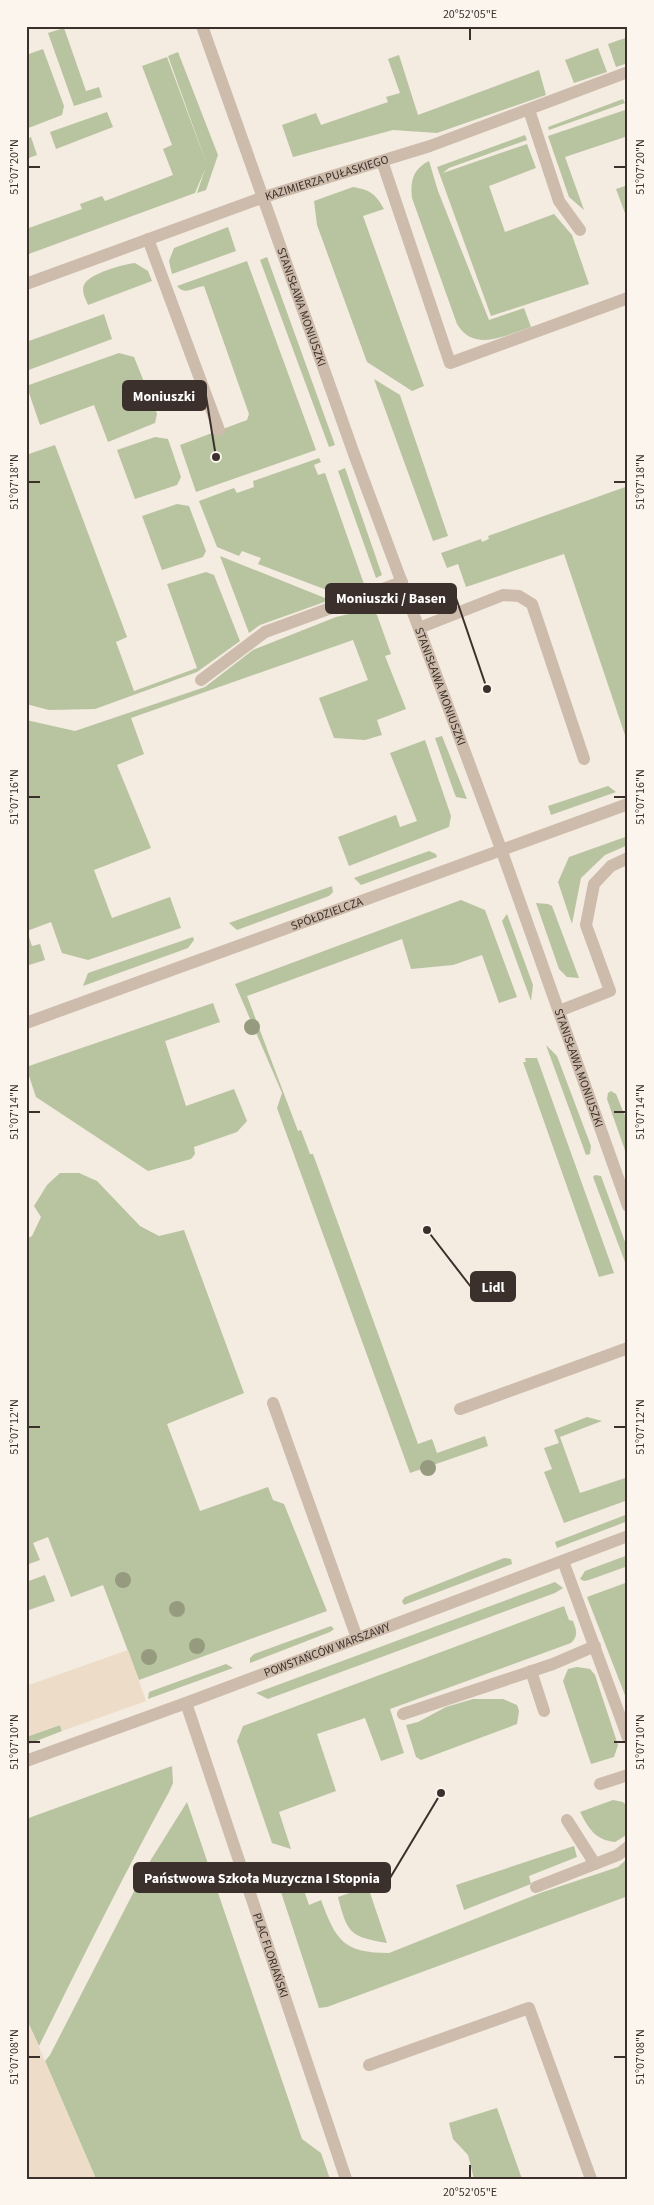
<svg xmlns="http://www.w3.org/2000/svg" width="654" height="2205" viewBox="0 0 654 2205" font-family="'Source Sans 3',sans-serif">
  <rect width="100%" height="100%" fill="#f4ebe1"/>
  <g fill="#b8c4a0">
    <path d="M64,28l22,63 13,-4 3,10 -28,9 -26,-73z"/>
    <path d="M628,37v26l-12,4 -8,-23z"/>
    <path d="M598,48l9,24 -33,11 -9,-23z"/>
    <path d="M43,49l21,57 -2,9 -36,14v-74z"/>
    <path d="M178,52l40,103 -12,35 -9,3 8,-24 -10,24 -169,62v-26l56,-20 -2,-5 22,-8 3,5 68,-26 -10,-26 9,-4 -30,-79 25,-9 40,108 -39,-109z"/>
    <path d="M399,55l19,60 121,-45 7,25 -109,38 -44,-3 -100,27 -11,-32 34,-12 5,12 67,-23 -2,-5 14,-4 -12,-34z"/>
    <path d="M623,99l2,4 -76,27 -1,-3z"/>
    <path d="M628,109v27l-63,21 19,53 -15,-13 -21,-61z"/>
    <path d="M107,112l6,15 -57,22 -6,-17z"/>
    <path d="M525,135l2,5 -78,28 -6,5 84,-29 9,24 -47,18 16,46 49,-18 18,21 17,49 -98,32 -54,-149z"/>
    <path d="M31,137l6,18 -11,4v-20z"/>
    <path d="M429,161l9,30 51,129 35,-12 7,19c-25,8 -57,26 -74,-3l-45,-126c-2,-17 1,-29 17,-37z"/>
    <path d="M628,185v27l-3,1 -9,-24z"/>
    <path d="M353,187c17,3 22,6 31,22l-21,7 61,170 -12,5 -45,-29 -50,-137 -3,-24z"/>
    <path d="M228,227l8,24 -64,23 -3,-13 5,-13z"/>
    <path d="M267,257l68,188 -6,2 -69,-187z"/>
    <path d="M247,261l69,189 -120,42 -16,-47 67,-25 2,-6 -45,-128c-10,1 -19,10 -27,0z"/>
    <path d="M135,263l13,8 4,10 -64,24c-2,-6 -7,-13 -4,-20 4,-11 40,-21 51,-22z"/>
    <path d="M104,314l8,25 -86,32v-29z"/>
    <path d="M119,353l15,4 23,57 -2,9 -47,19 -14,-37 -54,20 -11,-32 -3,1v-8z"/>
    <path d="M374,379l26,16 48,141 -15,5z"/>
    <path d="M155,437l13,2 13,38 -4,8 -42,14 -18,-49z"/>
    <path d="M55,445l72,192 -11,5 18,49 63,-23 -30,-84 39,-12 8,3 26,66 -43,31 -102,37 -46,1 -23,-6v-249z"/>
    <path d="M319,458l2,4 -7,3 4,10 7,-2 40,114 -25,8 -82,-31 3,-6 -19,-7 -3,5 -22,-9 -18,-46 35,-13 3,5 17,-6 -1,-6z"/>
    <path d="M345,468l37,107 -6,3 -38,-107z"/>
    <path d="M628,486v258l-64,-190 -98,33 -8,-23 -11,4 -6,-15 40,-14 1,3 7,-3 -1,-3z"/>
    <path d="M177,504l12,2 17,45 -3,6 -41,13 -20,-54z"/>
    <path d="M220,556l110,44 -70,25 -11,8z"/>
    <path d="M370,609l7,6 14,39 -6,2 21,53 -29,11 5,15 -17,5 -31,-2 -15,-40 49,-18 -15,-40 -222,78 13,36 -27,11 34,83 -57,22 18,48 58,-21 11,31 -93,32 -26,-7 -11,-31 -24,9 5,15 8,-2 5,16 -19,6v-246l49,11 130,-44 48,-37 83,-33z"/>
    <path d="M442,736l25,63 -11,-2 -2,-5 -19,-54z"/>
    <path d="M425,740l26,76 -2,11 -100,39 -11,-29 58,-22 4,12 17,-6 -27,-68z"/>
    <path d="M608,786l8,6 -65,23 -3,-9z"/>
    <path d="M628,836v9l-23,10 -24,23 -9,46 -14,-42 11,-25z"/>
    <path d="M429,851l7,3 1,3 -76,28 -7,-7z"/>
    <path d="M332,886l1,6 -4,4 -92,34 -8,-7z"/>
    <path d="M461,900l24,10 32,87 -18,6 -17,-48 -29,10 -42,4 -9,-30 -155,57 51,135 3,-1 9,24h3l105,290 14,-5 5,14 48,-17 3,10 -78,27 -133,-365 5,-15 -47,-109z"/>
    <path d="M536,903l12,1 4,2 27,72 -12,-1 -8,-8z"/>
    <path d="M507,914l26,71 -2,16 -29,-80z"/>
    <path d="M193,937l1,3 -6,8 -105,38 5,-13z"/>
    <path d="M213,1003l7,19 -55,19 21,65 48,-17 13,32 -10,11 -43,15 1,7 -4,5 -43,12 -112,-74 -10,-30z"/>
    <path d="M546,1045l11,11 34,90 -1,8 -4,1z"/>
    <path d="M525,1058h12l77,215 -15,4 -76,-215h3z"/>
    <path d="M611,1091l5,3 12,29v36l-21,-60 1,-6z"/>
    <path d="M60,1173h19l18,8 43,45 19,10 25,-6 60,163 -77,31 33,87 68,-24 5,13 11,4 43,107 -188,69 -36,-95 -32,12 -23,-60 -15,6 7,17 -14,5v-326l6,-3 9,-19 -7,-11 13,-21z"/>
    <path d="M595,1175l6,1 27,74v20l-35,-93z"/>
    <path d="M587,1417l15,4 -42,16 20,56 48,-16v23l-64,23 -20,-51 8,-3 -8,-21 15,-5 -5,-13z"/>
    <path d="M628,1514v7l-71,27 -2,-6z"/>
    <path d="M628,1555v11l-39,14 -5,1 -4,-2 5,-8z"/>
    <path d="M504,1558l7,1 1,5 -108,41 -2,-4 3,-4z"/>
    <path d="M45,1575l10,26 -29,10v-29z"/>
    <path d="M555,1582l8,6 -8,5 -287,106 -12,-6z"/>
    <path d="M628,1582v121l-41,-106z"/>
    <path d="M564,1606l5,14 4,1c4,10 5,15 -2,22l-181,66 14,44 -23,8 -16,-43 -48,16 19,57 -57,21 12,37 -19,-6 -35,-102 6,-15z"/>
    <path d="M331,1626l3,3 -4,3 -80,31v-5l4,-4z"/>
    <path d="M226,1664l7,4 -85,31 1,-7z"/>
    <path d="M577,1667l13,2 5,6 23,70 -4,12 -23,7 -28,-83 5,-12z"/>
    <path d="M473,1699h30l14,6 2,6 -2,13 -96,36 -5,-3 -10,-32 12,-3 28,-15z"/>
    <path d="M60,1725l2,6 -36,14v-8z"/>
    <path d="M172,1766l1,17 -4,9c-46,84 -88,169 -130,254l-13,-28v-199z"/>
    <path d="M613,1800l10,2 5,5v27l-13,8c-20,-2 -26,-13 -35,-30z"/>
    <path d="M187,1802l115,337 19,14 9,26h-234l-51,-118 5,-6 97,-189z"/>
    <path d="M574,1846l3,11 -48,19 2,8 -67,26 -8,-25z"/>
    <path d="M628,1858v38l-301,111 -8,1 -39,-119 16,-23 13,39 12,-5c15,41 23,53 68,53l154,-61 75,-25z"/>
    <path d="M367,1887h1l19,56c-37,-6 -40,-10 -49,-46z"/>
    <path d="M497,2108l25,71h-48l-6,-24 -15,-16 -4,-16z"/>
  </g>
  <g fill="#ecdcc8">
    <path d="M128,1650l18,51 -84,30 -2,-6 -34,12v-51z"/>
    <path d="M26,2018l19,43 51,118h-70z"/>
  </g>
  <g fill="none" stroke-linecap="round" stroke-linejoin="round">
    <g stroke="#cdbbac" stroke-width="12">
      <path id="s1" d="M202,26l152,428 147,395 127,357"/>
      <path d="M529,110l30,91 21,29"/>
      <path d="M382,161l68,202 178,-65"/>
      <path d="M148,239l71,191"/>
      <path id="s2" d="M26,284l238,-87 166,-51 198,-74"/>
      <path d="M419,628l84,-33 16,1 13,8 52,155"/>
      <path d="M201,680l64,-48 137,-50"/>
      <path d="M559,1011l51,-20 -24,-66 8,-41 17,-18 17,-8"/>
      <path id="s3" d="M26,1023l602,-219"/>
      <path d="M273,1403l84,235"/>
      <path d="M460,1409l168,-61"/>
      <path d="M563,1561l65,177"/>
      <path d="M531,1671l13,40"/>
      <path id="s4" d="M186,1703l160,476"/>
      <path d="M403,1714l150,-50 42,-18"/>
      <path id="s5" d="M26,1761l160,-58 442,-167"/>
      <path d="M600,1784l28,-9"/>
      <path d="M567,1820l28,44"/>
      <path d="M536,1887l82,-32 10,-8"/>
      <path d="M369,2065l160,-57 62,171"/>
    </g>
  </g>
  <g fill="#969b7f">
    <circle cx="252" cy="1027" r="8"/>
    <circle cx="428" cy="1468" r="8"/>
    <circle cx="123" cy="1580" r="8"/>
    <circle cx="177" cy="1609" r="8"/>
    <circle cx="197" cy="1646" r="8"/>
    <circle cx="149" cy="1657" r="8"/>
  </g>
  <path fill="none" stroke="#3b302b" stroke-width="2" d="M470,28v12M28,167h12M614,167h12M28,482h12M614,482h12M28,797h12M614,797h12M28,1112h12M614,1112h12M28,1427h12M614,1427h12M28,1742h12M614,1742h12M28,2057h12M614,2057h12M470,2165v13"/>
  <g text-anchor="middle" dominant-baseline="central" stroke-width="4" stroke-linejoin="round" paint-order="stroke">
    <g font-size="12" fill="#3b302b" stroke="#fbf5ee">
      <text stroke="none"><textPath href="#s2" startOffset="319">KAZIMIERZA PUŁASKIEGO</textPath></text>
      <text stroke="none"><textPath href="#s1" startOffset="298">STANISŁAWA MONIUSZKI</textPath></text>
      <text stroke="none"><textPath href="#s1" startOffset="702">STANISŁAWA MONIUSZKI</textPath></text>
      <text stroke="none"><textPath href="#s3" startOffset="320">SPÓŁDZIELCZA</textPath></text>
      <text stroke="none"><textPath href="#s1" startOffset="1108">STANISŁAWA MONIUSZKI</textPath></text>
      <text stroke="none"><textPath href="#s5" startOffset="321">POWSTAŃCÓW WARSZAWY</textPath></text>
      <text stroke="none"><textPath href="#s4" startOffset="266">PLAC FLORIAŃSKI</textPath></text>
    </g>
  </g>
  <path fill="none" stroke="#3b302b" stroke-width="2" d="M216 457L206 396M487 689L456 598M427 1230L471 1287M441 1793L390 1878"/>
  <g fill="#3b302b" stroke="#fbf5ee" stroke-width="2">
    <circle cx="216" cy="457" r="5"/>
    <circle cx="487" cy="689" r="5"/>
    <circle cx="427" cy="1230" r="5"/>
    <circle cx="441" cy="1793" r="5"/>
  </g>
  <g fill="#3b302b" stroke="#3b302b" stroke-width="2">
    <rect x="123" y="381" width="83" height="29" rx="5"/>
    <rect x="326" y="584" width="130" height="29" rx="5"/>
    <rect x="471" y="1272" width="44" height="29" rx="5"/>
    <rect x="134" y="1863" width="256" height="29" rx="5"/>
  </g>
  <g font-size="14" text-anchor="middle" font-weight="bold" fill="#fff">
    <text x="164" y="401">Moniuszki</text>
    <text x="391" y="603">Moniuszki / Basen</text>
    <text x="493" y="1292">Lidl</text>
    <text x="262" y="1883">Państwowa Szkoła Muzyczna I Stopnia</text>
  </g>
  <rect width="654" height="2205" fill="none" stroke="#fbf5ee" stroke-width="55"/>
  <rect x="28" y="28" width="598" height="2150" fill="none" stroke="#3b302b" stroke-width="2"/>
  <g font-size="12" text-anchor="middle" fill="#3b302b">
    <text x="470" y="18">20°52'05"E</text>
    <text transform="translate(14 167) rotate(-90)" y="4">51°07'20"N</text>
    <text transform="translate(640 167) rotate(-90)" y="4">51°07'20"N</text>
    <text transform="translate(14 482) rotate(-90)" y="4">51°07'18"N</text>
    <text transform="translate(640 482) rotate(-90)" y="4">51°07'18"N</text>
    <text transform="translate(14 797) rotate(-90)" y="4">51°07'16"N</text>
    <text transform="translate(640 797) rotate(-90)" y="4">51°07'16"N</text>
    <text transform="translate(14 1112) rotate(-90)" y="4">51°07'14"N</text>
    <text transform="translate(640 1112) rotate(-90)" y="4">51°07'14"N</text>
    <text transform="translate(14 1427) rotate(-90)" y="4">51°07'12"N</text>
    <text transform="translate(640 1427) rotate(-90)" y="4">51°07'12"N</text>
    <text transform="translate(14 1742) rotate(-90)" y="4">51°07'10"N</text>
    <text transform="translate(640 1742) rotate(-90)" y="4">51°07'10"N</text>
    <text transform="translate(14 2057) rotate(-90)" y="4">51°07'08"N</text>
    <text transform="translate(640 2057) rotate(-90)" y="4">51°07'08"N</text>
    <text x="470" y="2196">20°52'05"E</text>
  </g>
</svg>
